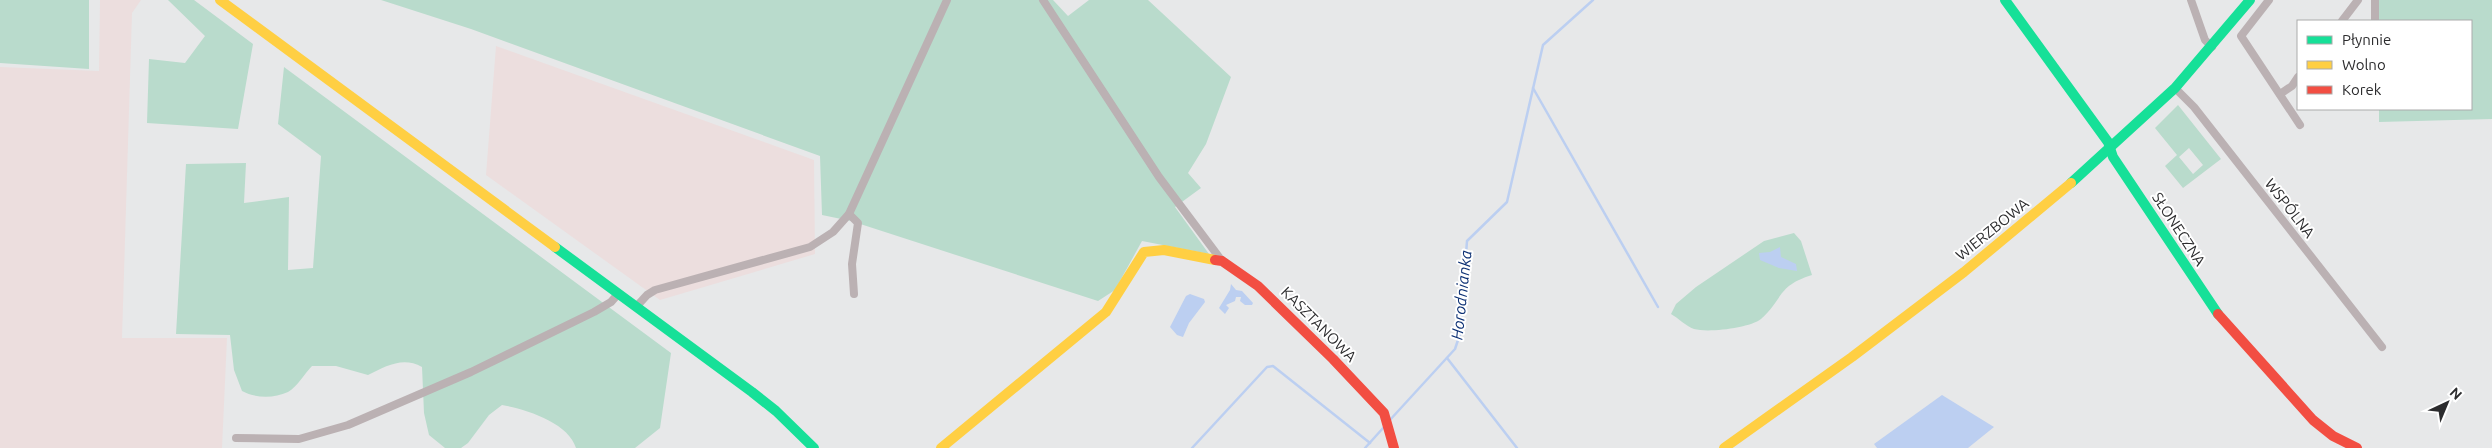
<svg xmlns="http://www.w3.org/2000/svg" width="2492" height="448" viewBox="0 0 2492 448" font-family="Ubuntu,sans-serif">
  <rect width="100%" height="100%" fill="#e7e8e9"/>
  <g fill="#ecdede">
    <path d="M100,0h41l-9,13 -10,325h105l-5,110h-222v-381l99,4z"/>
    <path d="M496,46l318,114 1,94 -155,46 -174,-125z"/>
  </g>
  <g fill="#b9dbcc" fill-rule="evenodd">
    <path d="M0,0h89v69l-89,-6z"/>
    <path d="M168,0h26l59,44 -15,85 -91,-6 2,-64 36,4 20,-27z"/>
    <path d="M381,0h672l15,16 21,-16h59l83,77 -25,67 -18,29 13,15 -26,19 34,47 -67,-13 -27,49 -17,11 -247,-80 -29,-6 -2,-59 -349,-127z"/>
    <path d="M2378,0h114v119l-113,3v-13h92v-88h-93z"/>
    <path d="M284,67l387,286 -11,75 -25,20h-59c-7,-25 -50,-39 -74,-43l-13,10 -21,28 -7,5h-16l-16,-13 -5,-22 -2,-46c-19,-11 -36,-1 -54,8l-32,-9h-24c-7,7 -15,21 -24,26 -15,7 -33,6 -46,-1l-8,-21 -4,-35 -54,-1 10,-170 60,-1 -2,40 45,-6 -1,73 25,-2 8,-112 -43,-32z"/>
    <path d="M2178,105l43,54 -38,29 -18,-22 12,-11 -22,-27zM2189,148l14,17 -10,9 -14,-17z"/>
    <path d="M1794,233l7,8 11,34c-35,11 -28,23 -51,44 -11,9 -53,14 -67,10 -8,-3 -16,-11 -23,-15l5,-10 20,-17 68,-46z"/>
  </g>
  <g fill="#bccff1">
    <path d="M1780,247l1,10 15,7 1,7 -18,-3 -19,-8 -1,-7 11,-1z"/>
    <path d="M1231,284l5,6 6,1 11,12 -1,2h-7l-5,-4 1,-4h-5l-1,4 -9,4 3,3 -4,6 -6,-6 11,-18z"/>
    <path d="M1190,294l14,5 1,3 -16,21 -6,14 -6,-2 -7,-8 16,-31z"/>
    <path d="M1942,395l52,32 -26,21h-91l-3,-4z"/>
  </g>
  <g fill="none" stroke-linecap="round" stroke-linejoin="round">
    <g stroke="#bccff1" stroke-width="2.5">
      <path d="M1533,88l125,219"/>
      <path d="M1447,358l70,90"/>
      <path d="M1389,421l66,-72 5,-15 7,-93 40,-39 36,-157 50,-45"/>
      <path d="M1192,448l75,-81 6,-1 97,77"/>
      <path d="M1365,448l19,-21"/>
    </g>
    <g stroke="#bbb1b3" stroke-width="8">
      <path d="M1043,0l116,177 63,84"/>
      <path d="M2191,0l14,40 7,7"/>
      <path d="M2269,0l-28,36 59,89"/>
      <path d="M2375,0v21"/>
      <path d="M2342,21l16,-21"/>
      <path d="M2175,88l19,19 188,240"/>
      <path d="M2280,94l12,-8 6,-9"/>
      <path d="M849,214l9,9 -6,41 2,30"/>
      <path d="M636,307l11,-12 8,-5 155,-43 23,-15 16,-18 98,-214"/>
      <path d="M236,438l63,1 49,-14 123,-53 123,-60 17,-10 7,-8"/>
    </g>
    <g stroke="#16e098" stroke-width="10">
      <path d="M2005,0l103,142 5,15 105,157"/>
      <path d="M2071,183l104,-95 75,-88"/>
      <path d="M555,247l197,145 24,19 38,37"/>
    </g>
    <g stroke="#ffcf43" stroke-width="10">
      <path d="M220,0l335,247"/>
      <path d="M941,448l165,-136 38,-60 20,-2 51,10"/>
      <path d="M1724,448l128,-91 112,-85 107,-89"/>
    </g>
    <g stroke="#f24e42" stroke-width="10">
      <path d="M1215,260l7,1 36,25 75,73 51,54 10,35"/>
      <path d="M2218,314l95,106 20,16 24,12"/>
    </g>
  </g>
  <g text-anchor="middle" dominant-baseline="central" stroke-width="4" stroke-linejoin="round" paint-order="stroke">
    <g font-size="15" fill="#2c2c2e" stroke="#fff">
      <text transform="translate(2290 208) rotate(52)">WSPÓLNA</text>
      <text transform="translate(1992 229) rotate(-39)">WIERZBOWA</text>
      <text transform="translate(2179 229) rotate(57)">SŁONECZNA</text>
      <text transform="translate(1319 324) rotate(45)">KASZTANOWA</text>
    </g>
    <g font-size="16" font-style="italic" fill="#0c3074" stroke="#fff">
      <text transform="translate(1461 295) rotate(-84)">Horodnianka</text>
    </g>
  </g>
  <rect x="2297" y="20" width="175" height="90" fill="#ffffff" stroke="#ababab"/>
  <rect x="2307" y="36" width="25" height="8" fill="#16e098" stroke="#ababab"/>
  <text x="2342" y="45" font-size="15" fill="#2c2c2e">Płynnie</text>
  <rect x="2307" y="61" width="25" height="8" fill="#ffcf43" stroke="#ababab"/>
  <text x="2342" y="70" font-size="15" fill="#2c2c2e">Wolno</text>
  <rect x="2307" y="86" width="25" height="8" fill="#f24e42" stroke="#ababab"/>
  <text x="2342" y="95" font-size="15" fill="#2c2c2e">Korek</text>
  <g transform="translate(2447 403) rotate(44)" stroke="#ffffff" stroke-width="4" paint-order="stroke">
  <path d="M0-4L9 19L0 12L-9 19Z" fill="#2c2c2e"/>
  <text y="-8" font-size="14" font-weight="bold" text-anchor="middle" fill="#2c2c2e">N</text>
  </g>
</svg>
